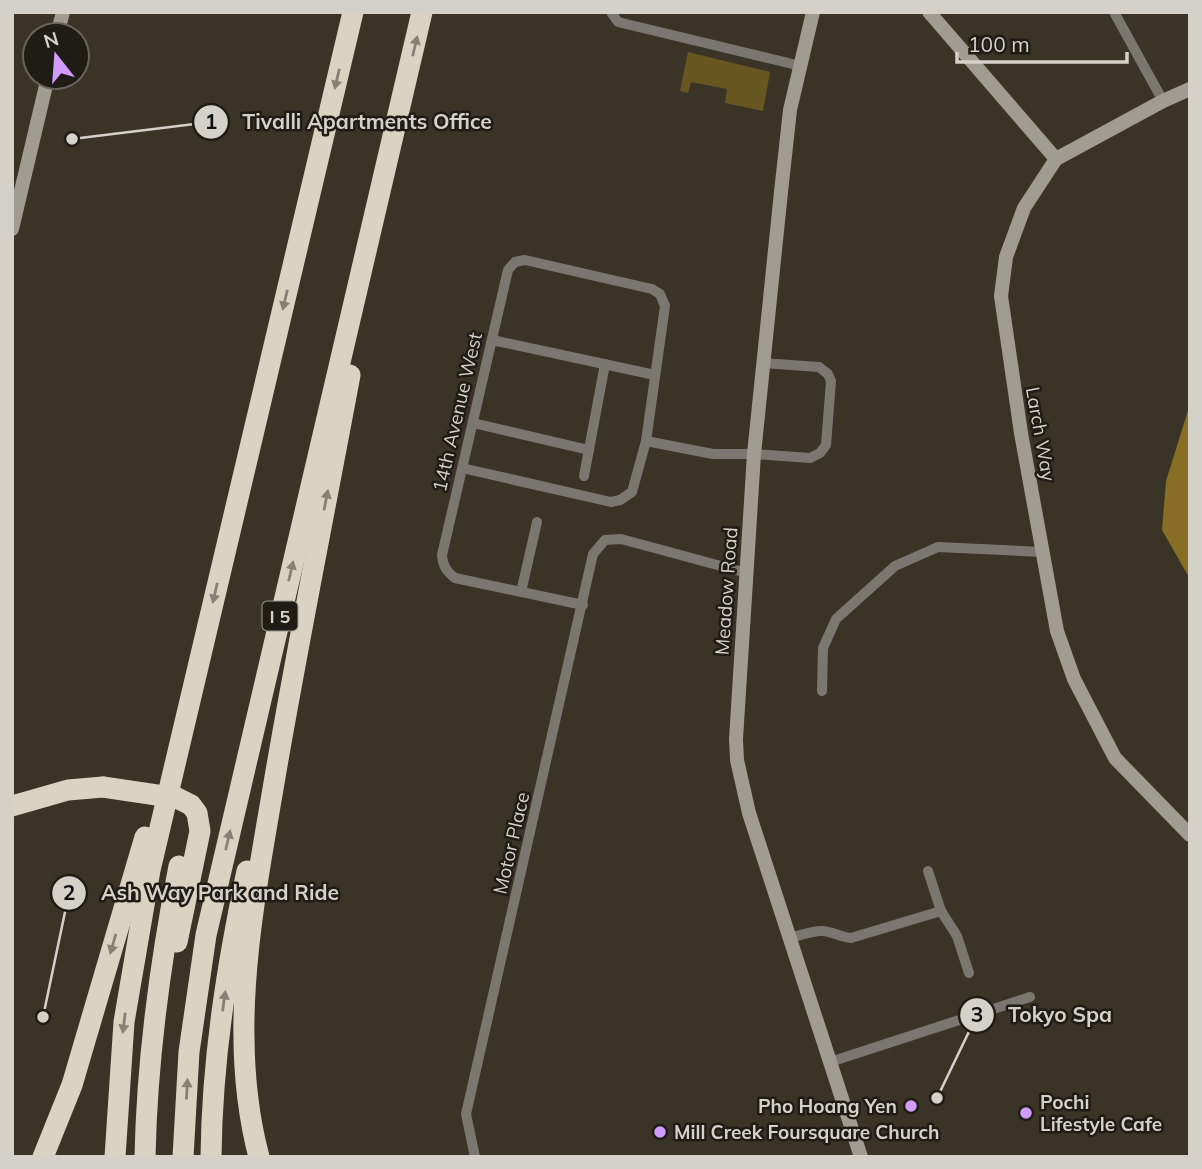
<svg xmlns="http://www.w3.org/2000/svg" width="1202" height="1169" viewBox="0 0 1202 1169" font-family="Mulish,sans-serif">
  <rect width="100%" height="100%" fill="#393426"/>
  <path fill="#695722" d="M688,52l82,20 -7,39 -38,-8 2,-14 -36,-7 -3,11 -8,-2z"/>
  <path fill="#876e24" d="M1190,404v175l-28,-49 4,-49z"/>
  <g fill="none" stroke-linecap="round" stroke-linejoin="round">
    <g stroke="#7a7770" stroke-width="10">
      <path d="M611,12l7,10 183,44"/>
      <path d="M1114,12l49,89"/>
      <path d="M492,340l163,35"/>
      <path d="M473,423l116,27"/>
      <path d="M646,441l67,13h41l56,4 10,-5 6,-8 5,-64 -3,-7 -9,-7 -56,-4"/>
      <path d="M462,468l149,34 9,-2 12,-8 14,-51 19,-135 -5,-12 -8,-5 -127,-29 -10,2 -7,8 -66,285c1,11 4,16 13,23l128,27"/>
      <path d="M584,476l21,-112"/>
      <path d="M521,592l16,-70"/>
      <path d="M822,691l1,-43 13,-29 59,-53 43,-19 104,5"/>
      <path d="M941,911l16,25 12,37"/>
      <path d="M789,938c11,-2 24,-8 34,-7 10,1 18,6 28,7l90,-27 -13,-40"/>
      <path d="M830,1062l200,-65"/>
      <path d="M475,1157l-9,-43 127,-560 12,-14 16,-1 126,34"/>
    </g>
    <g stroke="#a09c91" stroke-width="14">
      <path d="M813,12l-23,98 -9,82 -27,262 -18,285 1,21 12,53 112,344"/>
      <path d="M929,12l127,147"/>
      <path d="M57,35l6,-23"/>
      <path d="M1190,89l-27,12 -107,58 -32,49 -18,49 -5,39 20,137 36,198 17,48 41,79 75,77"/>
      <path d="M12,229l36,-152"/>
    </g>
    <g stroke="#d9d3c2" stroke-width="21">
      <path d="M12,806l56,-16 35,-3"/>
      <path d="M43,1157l29,-72 73,-248"/>
      <path d="M115,1157l9,-135 26,-152 203,-858"/>
      <path d="M145,1157c2,-99 15,-194 34,-291"/>
      <path d="M183,1157l6,-105 17,-117 216,-923"/>
      <path d="M211,1157c1,-97 16,-191 36,-286"/>
      <path d="M259,1157c-33,-125 -5,-255 16,-380 23,-134 50,-268 75,-402"/>
    </g>
    <path stroke="#d9d3c2" stroke-width="21" d="M103,787l74,11 14,7 6,8 3,18 -23,111"/>
  </g>
  <defs><path id="oneway-solid" d="M-6-.8H1V-3.2L6.5 0L1 3.2V.8H-6Z" transform="scale(1.75)"/></defs>
  <g fill="#858174">
    <use href="#oneway-solid" transform="translate(415 46) rotate(-77)"/>
    <use href="#oneway-solid" transform="translate(337 79) rotate(103)"/>
    <use href="#oneway-solid" transform="translate(285 300) rotate(103)"/>
    <use href="#oneway-solid" transform="translate(326 500) rotate(-79)"/>
    <use href="#oneway-solid" transform="translate(291 571) rotate(-77)"/>
    <use href="#oneway-solid" transform="translate(215 593) rotate(103)"/>
    <use href="#oneway-solid" transform="translate(228 840) rotate(-77)"/>
    <use href="#oneway-solid" transform="translate(113 944) rotate(106)"/>
    <use href="#oneway-solid" transform="translate(224 1001) rotate(-82)"/>
    <use href="#oneway-solid" transform="translate(124 1023) rotate(97)"/>
    <use href="#oneway-solid" transform="translate(187 1089) rotate(-87)"/>
  </g>
  <g fill="#d29cfd" stroke="#1e1c15" stroke-width="2.5">
    <circle cx="911" cy="1106" r="7"/>
    <circle cx="1026" cy="1113" r="7"/>
    <circle cx="660" cy="1132" r="7"/>
  </g>
  <g text-anchor="middle" dominant-baseline="central" stroke-width="5" stroke-linejoin="round" paint-order="stroke">
    <rect fill="#1e1c15" stroke="#9d9b93" stroke-width="2" x="262.5" y="601.5" width="35" height="29" rx="5"/>
    <g font-size="18" font-weight="bold" fill="#d4d1c9">
      <text x="280" y="616">I 5</text>
    </g>
    <g font-size="19" fill="#d4d1c9" stroke="#1e1c15">
      <text transform="translate(457 412) rotate(-77)">14th Avenue West</text>
      <text transform="translate(1041 434) rotate(80)">Larch Way</text>
      <text transform="translate(726 591) rotate(-86)">Meadow Road</text>
      <text transform="translate(511 843) rotate(-77)">Motor Place</text>
    </g>
    <g font-size="19" font-weight="bold" fill="#d4d1c9" stroke="#1e1c15" text-anchor="start">
      <text x="1040" y="1102">Pochi<tspan x="1040" dy="22">Lifestyle Cafe</tspan></text>
      <text x="897" y="1106" text-anchor="end">Pho Hoang Yen</text>
      <text x="674" y="1132">Mill Creek Foursquare Church</text>
    </g>
  </g>
  <path fill="none" stroke="#d4d1c9" stroke-width="2.5" d="M72 139L211 122M43 1017L69 893M937 1098L977 1015"/>
  <g fill="#d4d1c9" stroke="#1e1c15" stroke-width="2.5">
    <circle cx="72" cy="139" r="7"/>
    <circle cx="43" cy="1017" r="7"/>
    <circle cx="937" cy="1098" r="7"/>
    <circle cx="211" cy="122" r="18"/>
    <circle cx="69" cy="893" r="18"/>
    <circle cx="977" cy="1015" r="18"/>
  </g>
  <g font-size="21" text-anchor="middle" font-weight="bold" fill="#111">
    <text x="211" y="129">1</text>
    <text x="69" y="900">2</text>
    <text x="977" y="1022">3</text>
  </g>
  <g font-size="21" text-anchor="middle" font-weight="bold" fill="#d4d1c9" stroke="#1e1c15" stroke-width="5" stroke-linejoin="round" paint-order="stroke">
    <text x="367" y="129">Tivalli Apartments Office</text>
    <text x="220" y="900">Ash Way Park and Ride</text>
    <text x="1060" y="1022">Tokyo Spa</text>
  </g>
  <rect width="1202" height="1169" fill="none" stroke="#d4d1c9" stroke-width="28"/>
  <g transform="translate(56 56) rotate(343)"><circle r="33" fill="#1e1c15" stroke="#67645d" stroke-width="2"/>
  <path d="M0-5L12 26L0 18L-12 26Z" fill="#d29cfd"/>
  <text y="-10" font-size="19" font-weight="bold" text-anchor="middle" fill="#d4d1c9">N</text>
  </g>
  <path d="M957 52v10h170v-10" fill="none" stroke="#d4d1c9" stroke-width="3.5"/>
  <text x="968" y="52" font-size="21" fill="#d4d1c9" stroke="#1e1c15" stroke-width="5" paint-order="stroke">100 m</text>
</svg>
